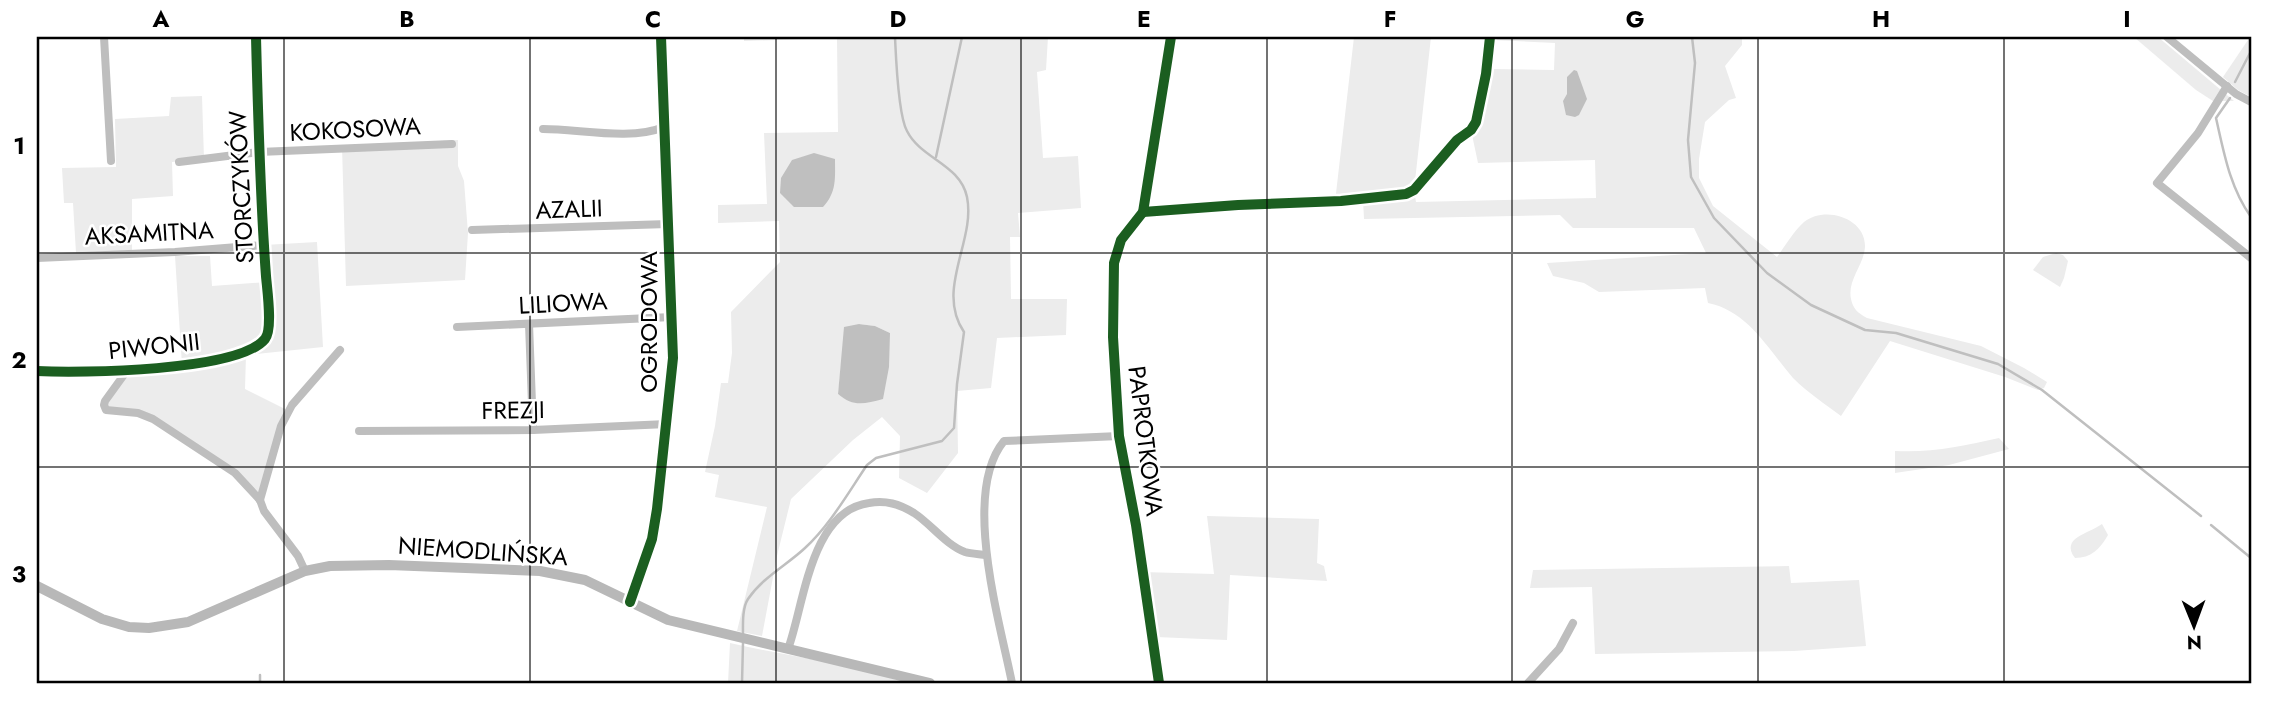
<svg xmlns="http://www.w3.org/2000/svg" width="2288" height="720" viewBox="0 0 2288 720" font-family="Jost,sans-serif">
  <rect width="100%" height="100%" fill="#fff"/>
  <g fill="#ececec" fill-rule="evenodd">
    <path d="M744,37h304l-2,33 -9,2 6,86 35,-2 3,52 -63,5 2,24h-10l1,62h56l-1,36 -69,3 -6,50 -34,3 1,62 -31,40 -28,-15 1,-42 -18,-19 -29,23 -62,59 -14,57 -15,80 -25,-5 30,-124 -52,-10 4,-22 -14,-3 10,-46 6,-43h7l4,-30 -1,-41 49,-50 -1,-41 -61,2v-18l49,-1 -3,-71 74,-1 -1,-94 -93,3zM859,324l16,2 15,7 -52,62 3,-31z"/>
    <path d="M1354,37h77l-17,153 2,12 180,-4 -1,-38 -117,3 -7,-33 19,-61 64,1 1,-27 -63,-3 -8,3 1,-6h257v8l-17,21 11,32 -7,2 -24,22 -6,37v19l14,28 64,51c8,-11 17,-26 27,-35 21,-17 62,-4 61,25 -1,18 -18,33 -14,52 2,10 7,14 16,19l114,28 43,22 23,14 -3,6 -6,2 -33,-13 -115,-36 -49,75c-16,-12 -34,-24 -48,-38 -25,-29 -45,-67 -85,-75l-3,-15 -106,4 -15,-9 -31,-7 -6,-13 159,-10 -12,-25h-121l-13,-13 -196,4 -1,-19 -28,2z"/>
    <path d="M2134,37h24l76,64h-21l-17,-11z"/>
    <path d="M2250,37h1v60l-13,-7 -15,-13z"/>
    <path d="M202,96l2,63 -32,3 1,34 -41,3v52l-56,2 -3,-50h-9l-2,-35 54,-1 -1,-48 54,-3 2,-19z"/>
    <path d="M458,140v26l6,15 4,52 -3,47 -119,6 -4,-140z"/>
    <path d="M317,242l6,105 -77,8 -1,34 44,22 -29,89 -25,-27 -82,-54 -47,-9 -1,-9 21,-29 56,-7 -7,-109h35l2,30 54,-4 -2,-37z"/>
    <path d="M2056,253l7,2 5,6 -4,17 -4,9 -27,-17 10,-13z"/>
    <path d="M1999,438l10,11 -60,16 -54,8v-22c36,2 69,-5 104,-13z"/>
    <path d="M1207,516l112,3 -2,44 7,3 3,15 -97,-6 -3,65 -71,-3 -14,-65 72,2z"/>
    <path d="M2102,524l6,11c-8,14 -17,23 -33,23 -15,-20 13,-24 27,-34z"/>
    <path d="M1789,566l2,17 68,-3 7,66 -72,5 -199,3 -3,-67 -62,1 3,-18z"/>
    <path d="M730,643c66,15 134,24 200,40h-202z"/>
  </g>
  <g fill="#bfbfbf">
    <path d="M1574,70l3,1 10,28 -8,16 -4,2 -9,-2 -3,-14 4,-7v-17z"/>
    <path d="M814,153l21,6c0,19 2,33 -12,48h-29l-14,-14 1,-15 11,-18z"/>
    <path d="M859,324l16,2 15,7 -1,34 -6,32c-19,5 -30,8 -45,-5l6,-67z"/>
  </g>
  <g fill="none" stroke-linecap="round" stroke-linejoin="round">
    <g stroke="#bfbfbf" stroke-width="2.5">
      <path d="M1692,37l3,26 -7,77 3,37 23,41 53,55 44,32 54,25 31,3 102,31 44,26 159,126"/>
      <path d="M2235,82l16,-31"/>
      <path d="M2230,98l-14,20c8,35 14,70 35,99"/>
      <path d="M936,157l26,-120"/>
      <path d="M2211,525l40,33"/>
      <path d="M743,636c0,-11 -1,-28 5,-37 15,-22 39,-34 57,-51 25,-23 43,-55 62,-83l9,-7 66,-17 12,-13 3,-44 7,-52c-29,-43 12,-91 3,-135 -7,-33 -46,-38 -60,-66 -9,-16 -11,-73 -12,-94"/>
      <path d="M260,683v-8"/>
      <path d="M742,683l1,-40"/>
    </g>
    <g stroke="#bebebe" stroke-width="8">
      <path d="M104,37l7,124"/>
      <path d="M2167,37l69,57 15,8"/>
      <path d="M2227,86l-29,47 -41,50 94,75"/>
      <path d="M543,129c37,0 87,12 121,-2"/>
      <path d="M179,162l80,-10 193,-8"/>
      <path d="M1143,212l95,-7 103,-4 65,-7 8,-4 43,-50 14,-10 5,-8 10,-48 4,-37"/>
      <path d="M472,230l196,-6"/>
      <path d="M37,258l138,-6 89,-7"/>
      <path d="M529,324l4,106"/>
      <path d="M457,327l215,-10"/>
      <path d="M37,371c43,2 201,1 228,-32 8,-10 2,-50 1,-63 -6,-80 -8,-159 -10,-239"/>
      <path d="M126,372l-21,29 -1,4 2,5 32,3 15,6 82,54 25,27 4,11 34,45 7,15"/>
      <path d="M359,431l174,-1 134,-6"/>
      <path d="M260,500l21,-74 11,-21 48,-55"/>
      <path d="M630,602l22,-63 5,-30 16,-151 -12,-321"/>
      <path d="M788,649c16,-43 22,-138 81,-146 17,-3 30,1 45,10 17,11 32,32 51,39 6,2 15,2 21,3"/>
      <path d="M1012,683c-12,-61 -51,-190 -8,-242l115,-5"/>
      <path d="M1159,683l-23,-158 -17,-89 -6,-99 1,-74 7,-23 22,-28 28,-175"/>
      <path d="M1528,683l31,-34 14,-26"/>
    </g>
    <path stroke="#b8b8b8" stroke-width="10" d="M37,586l65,33 27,8 20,1 39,-6 117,-51 25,-5 59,-1 151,6 45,9 83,40 262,63"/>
    <defs>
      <g id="cycleway">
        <path d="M1143,212l95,-7 103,-4 65,-7 8,-4 43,-50 14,-10 5,-8 10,-48 4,-37"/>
        <path d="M37,371c43,2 201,1 228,-32 8,-10 2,-50 1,-63 -6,-80 -8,-159 -10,-239"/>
        <path d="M630,602l22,-63 5,-30 16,-151 -12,-321"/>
        <path d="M1159,683l-23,-158 -17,-89 -6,-99 1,-74 7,-23 22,-28 28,-175"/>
      </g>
    </defs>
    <use href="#cycleway" stroke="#fff" stroke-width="15"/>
    <use href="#cycleway" stroke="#1b5e20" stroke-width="10"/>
  </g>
  <path fill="none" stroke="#000" stroke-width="2" stroke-opacity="0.55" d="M284,37v646M530,37v646M776,37v646M1021,37v646M1267,37v646M1512,37v646M1758,37v646M2004,37v646M37,253h2214M37,467h2214"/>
  <g text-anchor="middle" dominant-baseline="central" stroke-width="5" stroke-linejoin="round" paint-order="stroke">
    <g font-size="24" fill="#000" stroke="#fff">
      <text transform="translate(355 129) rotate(-3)">KOKOSOWA</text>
      <text transform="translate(241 187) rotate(-93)">STORCZYKÓW</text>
      <text transform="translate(569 209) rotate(-2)">AZALII</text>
      <text transform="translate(149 233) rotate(-3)">AKSAMITNA</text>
      <text transform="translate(563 303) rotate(-3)">LILIOWA</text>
      <text transform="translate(648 322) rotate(-90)">OGRODOWA</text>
      <text transform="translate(154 346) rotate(-6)">PIWONII</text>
      <text transform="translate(513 410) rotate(-1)">FREZJI</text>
      <text transform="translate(1146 441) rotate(83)">PAPROTKOWA</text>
      <text transform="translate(483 551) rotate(4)">NIEMODLIŃSKA</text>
    </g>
  </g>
  <rect width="2288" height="720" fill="none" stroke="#ffffff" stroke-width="77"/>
  <g transform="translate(2194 626) rotate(179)" stroke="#ffffff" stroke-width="5" paint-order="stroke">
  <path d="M0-5L12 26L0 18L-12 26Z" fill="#000000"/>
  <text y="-10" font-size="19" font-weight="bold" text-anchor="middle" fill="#000000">N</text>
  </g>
  <rect x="38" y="38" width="2212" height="644" fill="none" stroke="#000" stroke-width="2.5"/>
  <g font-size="23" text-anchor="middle" font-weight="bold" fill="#000">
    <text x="161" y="27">A</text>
    <text x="407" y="27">B</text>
    <text x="653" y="27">C</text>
    <text x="898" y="27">D</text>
    <text x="1144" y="27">E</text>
    <text x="1390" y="27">F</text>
    <text x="1635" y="27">G</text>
    <text x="1881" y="27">H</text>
    <text x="2127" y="27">I</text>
    <text x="19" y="154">1</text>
    <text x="19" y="368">2</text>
    <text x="19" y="582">3</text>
  </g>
</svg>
